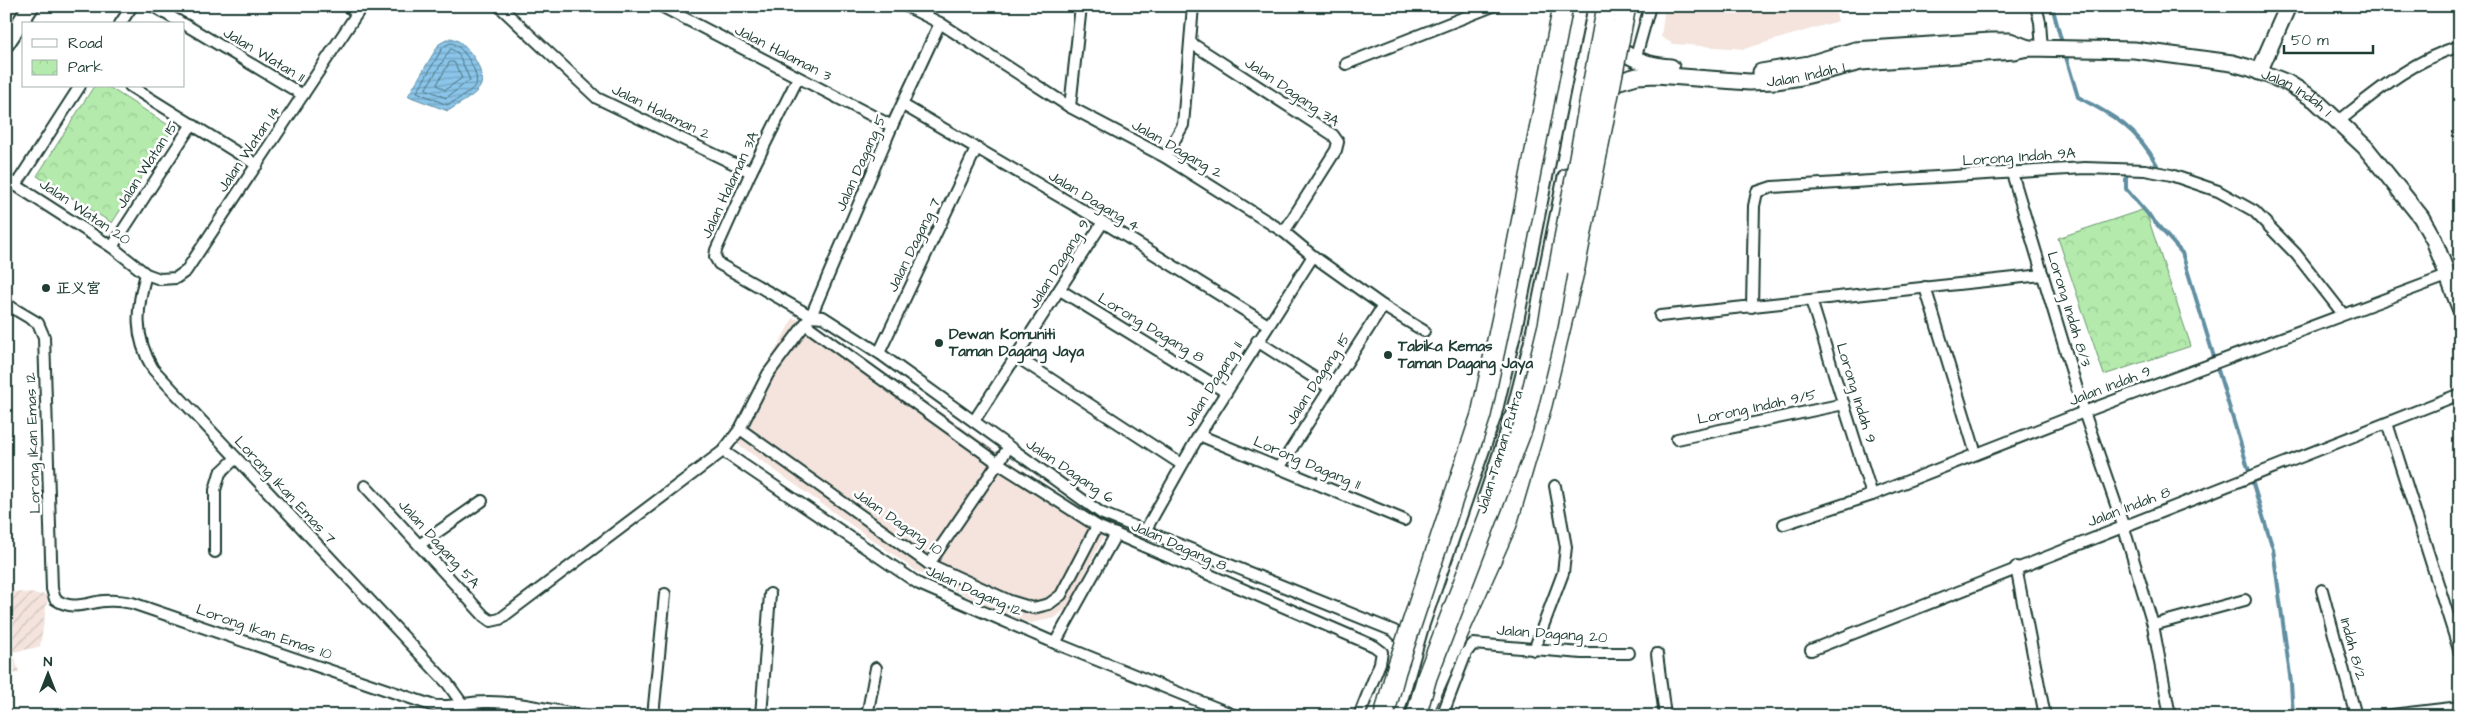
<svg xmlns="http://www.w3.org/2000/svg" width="2466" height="722" viewBox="0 0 2466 722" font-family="'Architects Daughter','LXGW WenKai TC',sans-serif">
  <defs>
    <pattern id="industrial-furrows" width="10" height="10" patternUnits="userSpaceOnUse" patternTransform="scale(1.25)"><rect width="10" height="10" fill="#f4e4dd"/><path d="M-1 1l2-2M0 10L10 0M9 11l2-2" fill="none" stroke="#d1c4be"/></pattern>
    <pattern id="park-crowns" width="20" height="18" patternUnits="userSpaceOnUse" patternTransform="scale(1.25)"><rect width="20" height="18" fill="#b4eaac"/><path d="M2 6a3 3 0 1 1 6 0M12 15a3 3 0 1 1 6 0" fill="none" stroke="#9aca95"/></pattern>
    <pattern id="water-rules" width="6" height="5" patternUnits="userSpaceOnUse" patternTransform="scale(1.25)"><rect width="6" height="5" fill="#8bc5ea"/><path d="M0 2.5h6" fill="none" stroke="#71a1be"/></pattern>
  </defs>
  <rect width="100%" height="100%" fill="#fff"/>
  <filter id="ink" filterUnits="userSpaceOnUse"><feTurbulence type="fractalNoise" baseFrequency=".02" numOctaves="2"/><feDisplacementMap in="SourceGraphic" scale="10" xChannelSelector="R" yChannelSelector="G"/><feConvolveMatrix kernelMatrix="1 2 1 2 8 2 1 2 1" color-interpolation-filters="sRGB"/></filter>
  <g filter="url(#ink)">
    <g fill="#f4e4dd">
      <path d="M1665,6h169l4,15 -94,28 -71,-5 -12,-7z"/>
      <path d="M793,318l26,8 198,140 92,60 -40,80 -14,12 -24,5 -27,-9 -68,-33 -20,-10 -188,-134z"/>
    </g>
    <path fill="url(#industrial-furrows)" d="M6,591l42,4 -8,52 -27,5 6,20 -13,5z"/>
    <g fill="url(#park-crowns)" stroke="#6a9470">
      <path d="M94,86h13l66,42 -61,95 -75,-47z"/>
      <path d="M2145,209l46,137 -87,29 -46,-137z"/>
    </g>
    <path fill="url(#water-rules)" stroke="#608fa1" d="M450,38c15,1 38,34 30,49 -6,10 -22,17 -32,24l-40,-15 31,-52z"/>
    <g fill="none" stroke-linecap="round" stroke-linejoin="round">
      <g stroke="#4a737d" stroke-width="1">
        <path d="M451,43c11,1 29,30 25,41 -4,8 -21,17 -29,21l-30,-13 26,-45z"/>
        <path d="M451,49l7,4 12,27 -24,18 -20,-9z"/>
        <path d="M450,62h4l8,16 -17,12 -8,-5z"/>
      </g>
      <g stroke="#608fa1" stroke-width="4">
        <path d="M2052,6l10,37"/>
        <path d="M2066,57l12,40c36,19 59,31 79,68l-5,5"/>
        <path d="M2129,173l-3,2v14l56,64 91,296 18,134 2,33"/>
      </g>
      <defs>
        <g id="street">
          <path d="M153,6l30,18"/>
          <path d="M347,6l10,7"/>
          <path d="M499,6l98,92 154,74"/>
          <path d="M661,6l231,120"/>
          <path d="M906,6l34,17 130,84 95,50 119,75 29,24 70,50 41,25"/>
          <path d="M2036,6l4,16 2,27"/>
          <path d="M120,24l12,-18"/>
          <path d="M184,24l119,71"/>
          <path d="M1191,43l142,92 5,7 -2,8 -52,82"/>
          <path d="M1635,60l15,-54"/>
          <path d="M1346,64l147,-58"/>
          <path d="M798,78l-47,94 -35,78 -1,7 4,7 92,52 12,1 56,36 222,160 293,118 13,14"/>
          <path d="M130,86l127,79"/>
          <path d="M903,105l200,117 165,103"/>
          <path d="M1070,107l11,-101"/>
          <path d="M2339,121c38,-30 74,-61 121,-75"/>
          <path d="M1165,157l18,-32 10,-119"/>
          <path d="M2012,173l72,239 39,113 30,100 17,91"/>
          <path d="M6,179l106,68 34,27 14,5 16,-1 10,-7 176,-265"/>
          <path d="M16,185l64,-99"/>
          <path d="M112,247l80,-123"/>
          <path d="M146,274c-10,35 -12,63 7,95l295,315 15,21 3,11"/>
          <path d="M1925,287l51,167"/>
          <path d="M1060,290l166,102"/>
          <path d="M1811,300l61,195"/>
          <path d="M6,304l32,19 6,14 8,252 3,10c17,12 30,4 49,2 10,-1 19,0 28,2l299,102c19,4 35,-3 54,-3 33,-1 68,9 101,14"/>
          <path d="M1752,307l2,-101 3,-14 15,-5 313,-19 60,2 26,5 47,16 36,20 42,43 47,60"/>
          <path d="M1660,316l383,-41"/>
          <path d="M805,324l193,139 99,63 277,120 8,6 -2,11 -21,53"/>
          <path d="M1257,341l73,47"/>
          <path d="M879,353l97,-204"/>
          <path d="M1017,357l164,107"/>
          <path d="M974,421l129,-199"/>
          <path d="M2387,423l73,230"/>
          <path d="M740,429l189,135 81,37 23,7 16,-4 12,-9 36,-69"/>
          <path d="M1199,435l205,85"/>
          <path d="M1677,439l167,-35"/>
          <path d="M723,451l196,133 136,59 181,73"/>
          <path d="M1279,468l104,-162"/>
          <path d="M365,486l119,130 7,5 9,-2 223,-168 17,-22 28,-55 43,-58 81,-190 48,-103"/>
          <path d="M1784,524l88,-29 212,-83 363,-136"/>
          <path d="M1145,531l54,-96 114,-179"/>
          <path d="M419,545l63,-44"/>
          <path d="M215,552v-62l5,-17 15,-14"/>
          <path d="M929,564l80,-117"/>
          <path d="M2016,567l29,149"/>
          <path d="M2322,590l34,126"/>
          <path d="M2153,625l92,-25"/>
          <path d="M1055,643l61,-109"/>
          <path d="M1534,650l29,-77 3,-26 -11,-61"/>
          <path d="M1811,650l649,-256"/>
          <path d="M1657,654l8,62"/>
          <path d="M653,716l12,-122"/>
          <path d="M761,716l9,-122"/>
          <path d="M867,716l9,-48"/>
          <path d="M1442,716l24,-63 7,-9 109,9h47"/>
          <path d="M2383,716l77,-9"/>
        </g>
        <g id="secondary">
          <path d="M6,44l25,-38"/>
          <path d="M1609,44c23,14 34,21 62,23"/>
          <path d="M1761,72l48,-8 46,-14 136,-9h19l18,7"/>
          <path d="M2259,72l29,-66"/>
          <path id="s1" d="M1603,86l34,-10 19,-1 93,7 27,-1 25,-4 60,-15 153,-11 14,-3 106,2 98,13 18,5 38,15 27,17 50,47 56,70 13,23 26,68"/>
          <path d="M1486,499l26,-78 20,-78 34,-166"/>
          <path d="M1395,716l26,-91 72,-209 21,-88 65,-322"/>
        </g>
        <g id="highway">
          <path d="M1511,455l1,-34"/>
          <path d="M1423,712l84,-188 35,-119 33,-137"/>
        </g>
      </defs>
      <use href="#street" stroke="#1f3d34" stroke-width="14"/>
      <use href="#secondary" stroke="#1f3d34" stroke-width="19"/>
      <use href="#highway" stroke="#1f3d34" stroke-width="22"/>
      <use href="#street" stroke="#fff" stroke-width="10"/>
      <use href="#secondary" stroke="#fff" stroke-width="15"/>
      <use href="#highway" stroke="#fff" stroke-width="19"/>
      <defs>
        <g id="highway-bridge">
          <path d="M1575,268l51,-262"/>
          <path d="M1384,716l12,-45 85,-256 30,-140 52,-269"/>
          <path d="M1416,716l11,-39 96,-250 25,-102 59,-319"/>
        </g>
      </defs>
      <use href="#highway-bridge" stroke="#1f3d34" stroke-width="22" stroke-linecap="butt"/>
      <use href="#highway-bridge" stroke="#fff" stroke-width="19"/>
    </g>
  </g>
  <g fill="#1f3d34" stroke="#fff" stroke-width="2">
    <circle cx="46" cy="288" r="5"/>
    <circle cx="939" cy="343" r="5"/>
    <circle cx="1388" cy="355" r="5"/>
  </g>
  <g text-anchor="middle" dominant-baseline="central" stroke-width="5" stroke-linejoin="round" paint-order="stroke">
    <g font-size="15" fill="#1f3d34" stroke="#fff">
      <text transform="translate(783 53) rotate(27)">Jalan Halaman 3</text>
      <text transform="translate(264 55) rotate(31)">Jalan Watan 11</text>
      <text stroke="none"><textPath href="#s1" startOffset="205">Jalan Indah 1</textPath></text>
      <text transform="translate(1292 92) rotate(34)">Jalan Dagang 3A</text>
      <text stroke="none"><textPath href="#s1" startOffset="706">Jalan Indah 1</textPath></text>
      <text transform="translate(661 112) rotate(26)">Jalan Halaman 2</text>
      <text transform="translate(249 149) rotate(-56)">Jalan Watan 14</text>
      <text transform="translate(1177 149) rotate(30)">Jalan Dagang 2</text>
      <text transform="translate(2019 157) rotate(-4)">Lorong Indah 9A</text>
      <text transform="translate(861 163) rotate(-66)">Jalan Dagang 5</text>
      <text transform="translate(147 165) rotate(-57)">Jalan Watan 15</text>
      <text transform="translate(730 185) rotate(-65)">Jalan Halaman 3A</text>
      <text transform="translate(1094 201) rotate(31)">Jalan Dagang 4</text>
      <text transform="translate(85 212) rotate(34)">Jalan Watan 20</text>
      <text transform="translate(914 245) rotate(-64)">Jalan Dagang 7</text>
      <text transform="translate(1059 264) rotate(-58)">Jalan Dagang 9</text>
      <text transform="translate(2069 309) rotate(73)">Lorong Indah 8/3</text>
      <text transform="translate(1151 328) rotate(31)">Lorong Dagang 8</text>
      <text transform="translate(1318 379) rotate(-57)">Jalan Dagang 15</text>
      <text transform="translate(1213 384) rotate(-58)">Jalan Dagang 11</text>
      <text transform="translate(2110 386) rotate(-21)">Jalan Indah 9</text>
      <text transform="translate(1856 393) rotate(73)">Lorong Indah 9</text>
      <text transform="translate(1757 407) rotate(-12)">Lorong Indah 9/5</text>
      <text transform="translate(33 443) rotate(-92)">Lorong Ikan Emas 12</text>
      <text transform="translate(1500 452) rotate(-73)">Jalan Taman Putra</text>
      <text transform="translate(1307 463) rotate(23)">Lorong Dagang 11</text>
      <text transform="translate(1070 471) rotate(34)">Jalan Dagang 6</text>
      <text transform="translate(285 490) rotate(47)">Lorong Ikan Emas 7</text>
      <text transform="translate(2129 507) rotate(-21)">Jalan Indah 8</text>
      <text transform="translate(898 522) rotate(35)">Jalan Dagang 10</text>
      <text transform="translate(439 544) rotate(48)">Jalan Dagang 5A</text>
      <text transform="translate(1179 546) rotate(24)">Jalan Dagang 8</text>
      <text transform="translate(974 591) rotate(24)">Jalan Dagang 12</text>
      <text transform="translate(264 632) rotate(19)">Lorong Ikan Emas 10</text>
      <text transform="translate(1552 634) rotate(4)">Jalan Dagang 20</text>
      <text transform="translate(2353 649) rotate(75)">Indah 8/2</text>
    </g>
    <g font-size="15" font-weight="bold" fill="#1f3d34" stroke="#fff" text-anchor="start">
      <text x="56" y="288">正义宫</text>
      <text x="949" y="334">Dewan Komuniti<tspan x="949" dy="17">Taman Dagang Jaya</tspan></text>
      <text x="1398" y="346">Tabika Kemas<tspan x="1398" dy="17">Taman Dagang Jaya</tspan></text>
    </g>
  </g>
  <rect width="2466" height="722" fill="none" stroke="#fff" stroke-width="25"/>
  <rect x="12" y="12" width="2441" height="697" fill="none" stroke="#1f3d34" stroke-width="2" filter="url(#ink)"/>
  <rect x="22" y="22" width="162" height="65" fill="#ffffff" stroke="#a5b1ae"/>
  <rect x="32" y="39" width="25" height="8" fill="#ffffff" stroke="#a5b1ae"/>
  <text x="68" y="48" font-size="15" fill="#1f3d34">Road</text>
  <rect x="32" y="60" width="25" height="15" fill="url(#park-crowns)" stroke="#a5b1ae"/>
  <text x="68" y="72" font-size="15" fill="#1f3d34">Park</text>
  <g transform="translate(48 674)" stroke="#ffffff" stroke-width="4" paint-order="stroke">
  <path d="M0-4L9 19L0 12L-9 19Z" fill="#1f3d34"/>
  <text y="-8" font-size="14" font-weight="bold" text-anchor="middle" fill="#1f3d34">N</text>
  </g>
  <path d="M2284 45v8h89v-8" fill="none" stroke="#1f3d34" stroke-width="2.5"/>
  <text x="2291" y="45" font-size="15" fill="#1f3d34" stroke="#ffffff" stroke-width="4" paint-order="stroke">50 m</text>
</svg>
